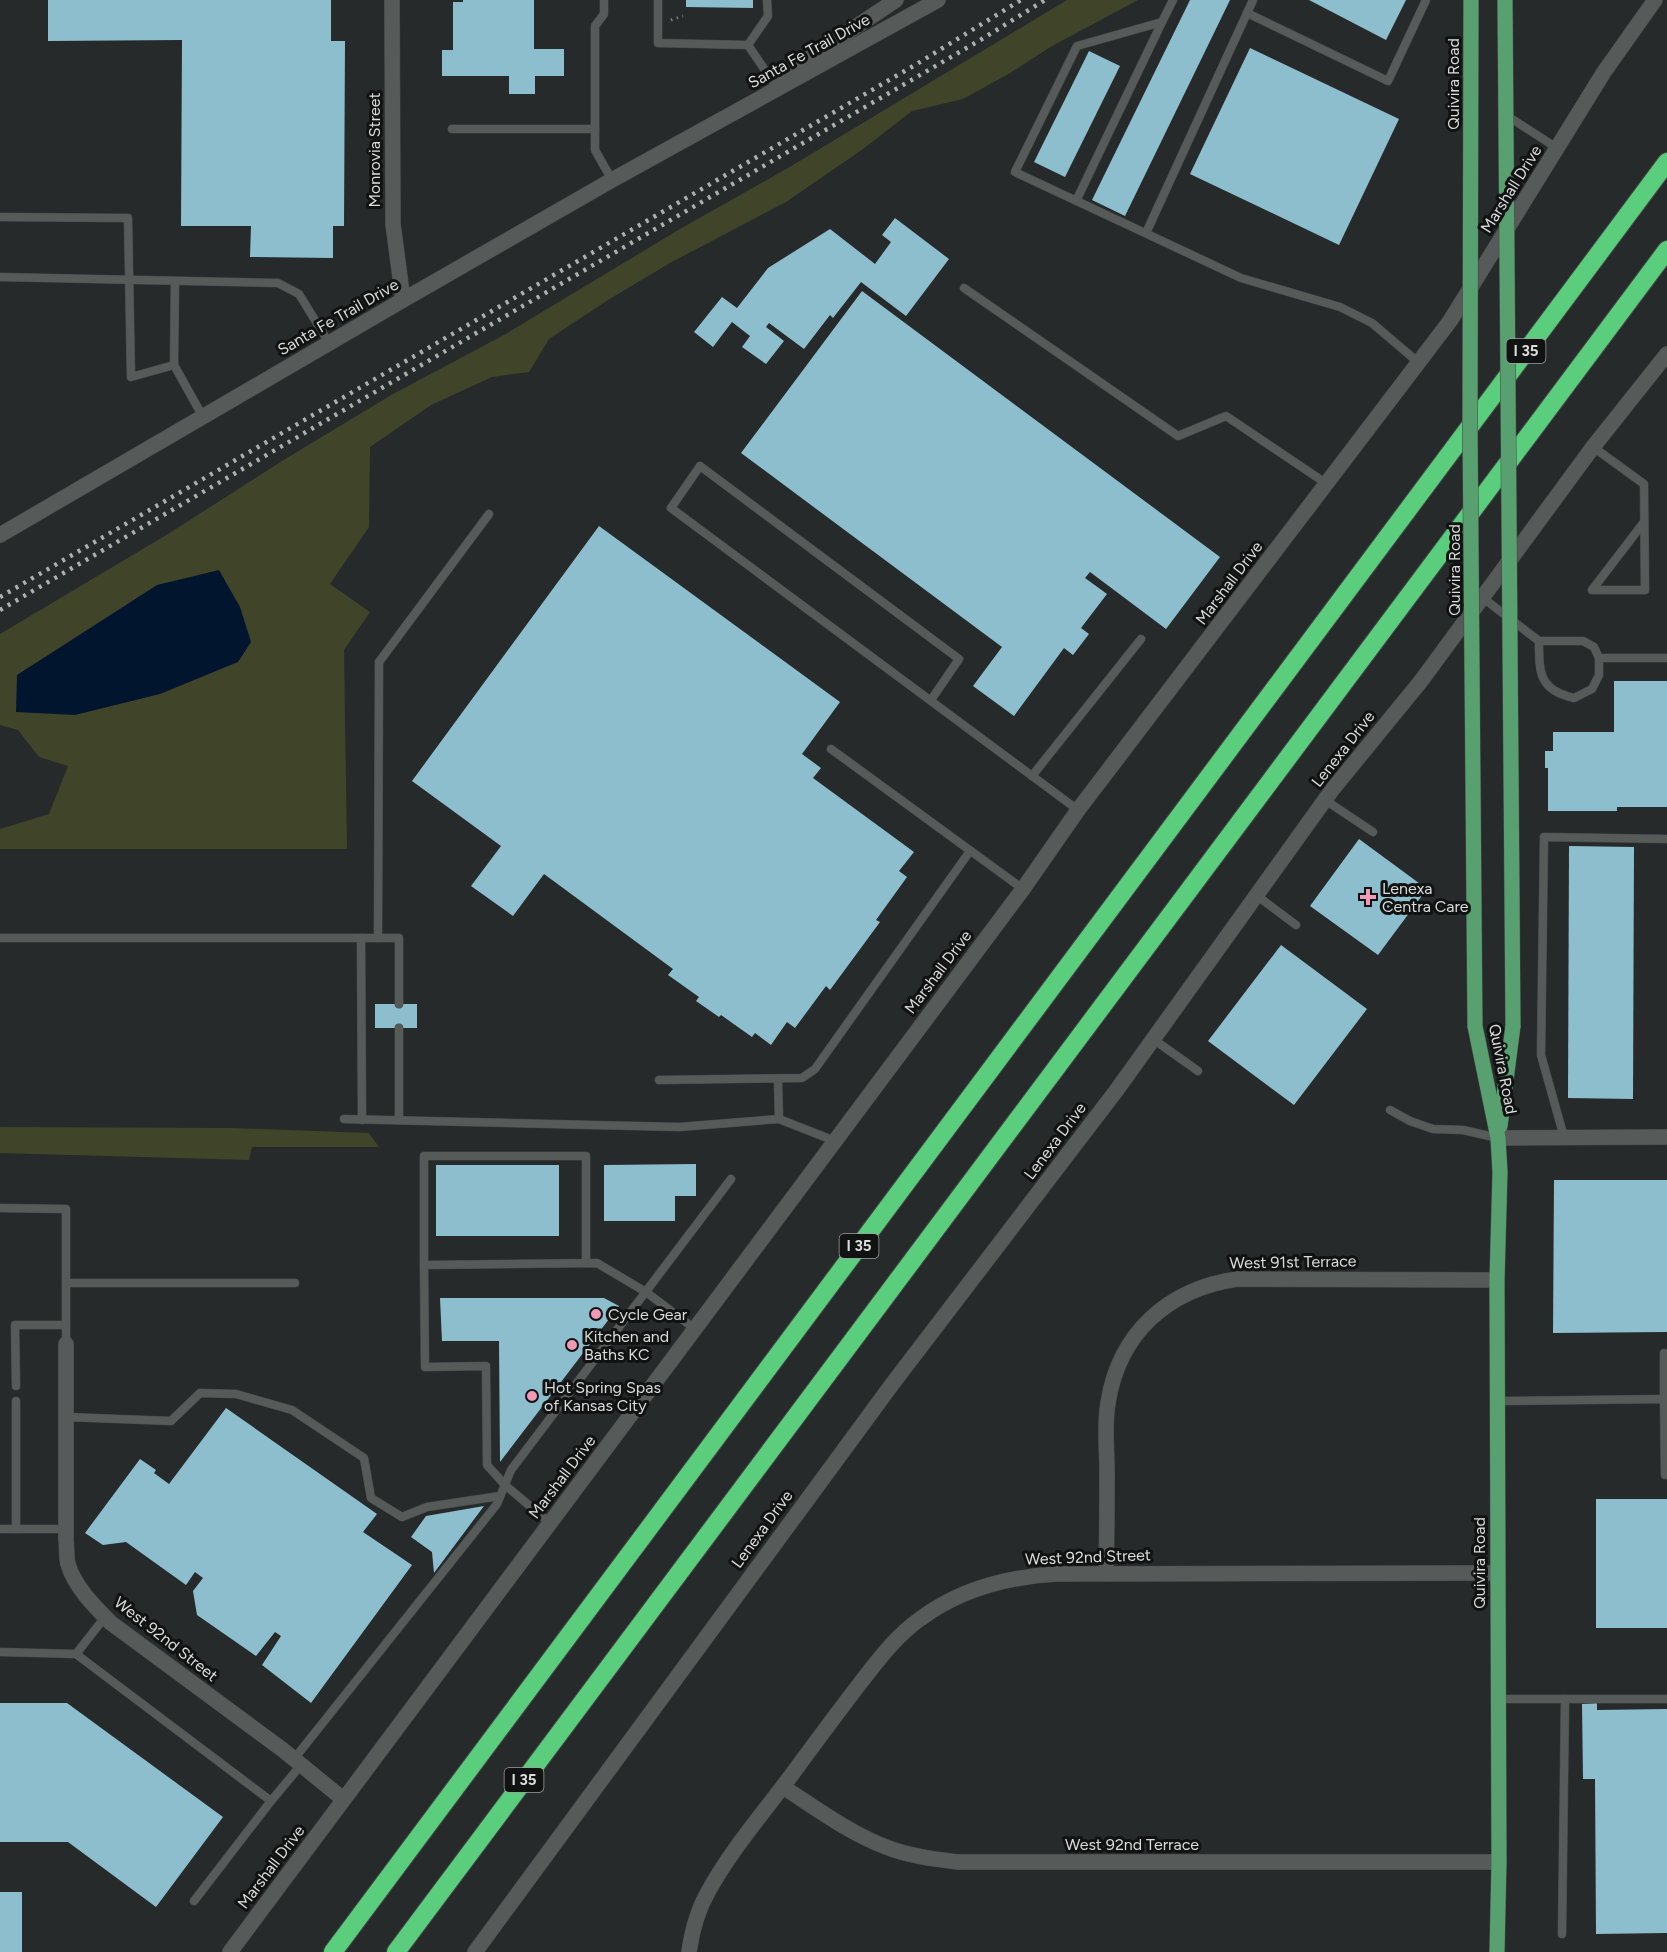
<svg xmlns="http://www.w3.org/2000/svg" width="1667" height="1952" viewBox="0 0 1667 1952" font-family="Figtree,sans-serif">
  <rect width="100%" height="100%" fill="#262a2a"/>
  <g fill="#404529">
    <path d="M1067,0h71l-86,46 -42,27 -47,26 -51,12 -49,38 -77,53 -116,61 -62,37 -59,39 -20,33 -37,5 -61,28 -61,42 -1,80 -39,57 40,28 -26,38 3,199h-347v-20l49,-15 19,-48 -29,-9 -21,-27 -18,-5v-91l168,-100 114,-73 111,-67 111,-59 176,-106 108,-61z"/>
    <path d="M0,1127l231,1 138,5 10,14h-127l-3,13 -249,-7z"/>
  </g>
  <path fill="#02152e" d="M219,570l21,37 11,35 -13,20 -78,32 -85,21 -59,-3 1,-37 140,-90z"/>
  <g fill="#8dbece">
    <path d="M48,0h283v41h14l-1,185h-11v32l-83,-1 1,-31h-70l1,-186 -134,1z"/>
    <path d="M463,0h71v49h30v27h-29v18h-26v-18h-67v-26h11v-48h10z"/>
    <path d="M686,0h67v8l-67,-1z"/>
    <path d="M1190,0h40l-105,216 -33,-16z"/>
    <path d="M1309,0h97l-20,40z"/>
    <path d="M1250,48l149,71 -60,126 -149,-71z"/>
    <path d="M1089,51l31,15 -55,111 -31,-15z"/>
    <path d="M895,218l54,41 -43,57 -45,-34 -28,36 -3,-3 -26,34 -35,-26 -3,4 18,14 -18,23 -24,-17 8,-11 -18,-14 -19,25 -19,-15 28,-35 15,11 31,-40 62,-39 45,35 16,-22 -9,-7z"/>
    <path d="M862,291l358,266 -54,72 -76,-57 -5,6 22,16 -26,34 8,6 -16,21 -9,-7 -50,68 -41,-30 29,-39 -261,-194z"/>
    <path d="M599,526l241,176 -38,52 19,14 -8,10 101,74 -15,19 8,6 -31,43 4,2 -50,68 -4,-4 -31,42 -8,-6 -16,23 -16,-12 -3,4 -31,-22 -2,2 -23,-16 3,-4 -31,-22 5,-6 -129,-95 -31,42 -42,-30 30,-40 -89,-65z"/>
    <path d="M1614,681h53v126h-50v4h-69v-43h-3v-17h8v-19h61z"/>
    <path d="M1359,839l68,50 -49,66 -68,-49z"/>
    <path d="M1569,846l65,1 -1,252 -65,-1z"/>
    <path d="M1281,945l86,64 -73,96 -86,-64z"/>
    <rect x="375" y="1004" width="42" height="24"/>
    <path d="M696,1164v32h-21v25h-71v-56z"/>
    <rect x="436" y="1165" width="123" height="71"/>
    <path d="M1554,1180h113v152l-114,1z"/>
    <path d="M440,1298h164l15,8 -119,156 -1,-121h-57z"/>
    <path d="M226,1408l151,106 -14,18 49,33 -101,138 -49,-38 19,-29 -6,-4 -19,24 -59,-41 -4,-24 10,-13 -8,-6 -9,13 -60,-43 -23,3 -18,-12 55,-74 16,11 -2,3 15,11z"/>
    <rect x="1596" y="1499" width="71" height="129"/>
    <path d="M484,1506l-50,67 -2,-21 -21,-15 15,-21z"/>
    <path d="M0,1703h67l156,114 -67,90 -88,-65h-68z"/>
    <path d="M1597,1703v7l70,-1v224l-71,1 -1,-155h-12l-1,-75z"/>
    <rect x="0" y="1892" width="22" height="60"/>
  </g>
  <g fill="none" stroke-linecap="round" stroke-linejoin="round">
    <defs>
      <g id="service">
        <path d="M604,0v14l-9,12v124l17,30"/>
        <path d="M658,0v43l90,2"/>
        <path d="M1247,13l141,68 38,-81"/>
        <path d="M1162,22l11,-22"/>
        <path d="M748,45l20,-29 -1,-16"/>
        <path d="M748,45l25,37"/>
        <path d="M1512,119l45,29"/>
        <path d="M452,129h143"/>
        <path d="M1076,201l86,-179 -85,24 -62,126 226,106 99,29 32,16 47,40"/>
        <path d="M0,217l128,1 3,159 43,-12 29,52"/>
        <path d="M1146,233l107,-233"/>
        <path d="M0,277l278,6 21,11 30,49"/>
        <path d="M964,288l214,148 48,-20 101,68"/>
        <path d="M174,365l1,-84"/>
        <path d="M1593,447l51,37 1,106h-53l52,-68"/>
        <path d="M1483,598l56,43h44l11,6 5,11v17l-7,14 -18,9c-35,-8 -35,-25 -35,-57"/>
        <path d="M1599,658h68"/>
        <path d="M931,700l28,-41 -259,-193 -29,42 407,302"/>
        <path d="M831,749l192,140"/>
        <path d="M1032,776l109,-137"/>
        <path d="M1325,800l48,32"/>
        <path d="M1256,895l40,30"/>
        <path d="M0,938h399v66"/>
        <path d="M361,938l1,182"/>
        <path d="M378,938l1,-276 110,-148"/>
        <path d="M399,1028v92"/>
        <path d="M1153,1039l45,32"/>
        <path d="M778,1079l1,40 56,22"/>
        <path d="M659,1080l143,-2 13,-9 155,-218"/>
        <path d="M1390,1110l20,11 23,8 30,1 35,8"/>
        <path d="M344,1119l335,8 100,-8"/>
        <path d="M1564,1137l-23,-82 3,-218 123,2"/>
        <path d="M0,1208l66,1v135"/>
        <path d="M424,1265v-109h162v107"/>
        <path d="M66,1283h229"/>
        <path d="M1664,1353v46"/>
        <path d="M16,1386l-1,-61h51"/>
        <path d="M16,1401v128"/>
        <path d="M1497,1401l167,-2 1,76"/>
        <path d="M66,1417l105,4 29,-28 36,1 56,16 72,48 7,40 31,19 25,-10 73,-11"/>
        <path d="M550,1523l-45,-38 -18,-20 -1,-99 -61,1 -1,-102 173,-2 49,29 49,37"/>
        <path d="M0,1529h66"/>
        <path d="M0,1652l76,2 195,147 -77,100"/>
        <path d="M76,1654l29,-37"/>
        <path d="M1498,1699h169"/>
        <path d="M294,1759l203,-255 14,-34 220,-291"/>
        <path d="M271,1801l30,-36"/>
        <path d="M1562,1934l3,-235"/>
      </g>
      <g id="minor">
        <path d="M392,0l1,224 10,76"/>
        <path d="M66,1344v196c1,7 0,16 2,24 6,22 27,43 43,59l172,127 60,49"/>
        <path d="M1106,1573c1,-34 1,-68 1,-101 0,-23 -3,-47 1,-69 11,-71 61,-114 129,-124l260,1"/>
        <path d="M783,1787c33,21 66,46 103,60 23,9 48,12 72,15h541"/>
        <path d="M475,1952l418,-569 223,-292 216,-301 89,-109 172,-234 74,-93"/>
        <path d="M689,1952c3,-21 8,-41 19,-60 23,-42 56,-80 85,-119 22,-30 45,-61 68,-91 18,-23 35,-46 59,-63 40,-30 86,-42 136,-45l441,-1"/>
      </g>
      <g id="tertiary">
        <path d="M1498,1138l169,-1"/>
        <path d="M230,1952l793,-1063 55,-79 372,-489 154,-249 51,-72"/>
      </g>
      <g id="secondary">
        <path d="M779,78l117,-78"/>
        <path d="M0,535l403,-235 209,-120 326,-180"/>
      </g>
      <g id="primary">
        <path d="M1475,1026l23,112 2,34 -3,108 2,582 -2,90"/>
        <path d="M1500,1126l13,-100"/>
      </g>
      <g id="motorway">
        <path d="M333,1952l1334,-1790"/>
        <path d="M396,1952l1271,-1702"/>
      </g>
    </defs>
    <use href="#service" stroke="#444847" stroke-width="9"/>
    <use href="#minor" stroke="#444847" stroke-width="16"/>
    <use href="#tertiary" stroke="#444847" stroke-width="16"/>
    <use href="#secondary" stroke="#444847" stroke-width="16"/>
    <use href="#primary" stroke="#444847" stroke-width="16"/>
    <use href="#motorway" stroke="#444847" stroke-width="20"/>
    <path stroke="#797c7c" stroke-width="3" stroke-dasharray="1.5 4.5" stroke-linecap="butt" d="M671,20l12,-4"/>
    <use href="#service" stroke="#565a59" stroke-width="8"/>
    <use href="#minor" stroke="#565a59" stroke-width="15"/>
    <use href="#tertiary" stroke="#565a59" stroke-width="15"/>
    <use href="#secondary" stroke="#565a59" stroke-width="15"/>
    <use href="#primary" stroke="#58a06f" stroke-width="15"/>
    <use href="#motorway" stroke="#5ace7d" stroke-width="18"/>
    <g stroke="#adb0b0" stroke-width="4.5" stroke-dasharray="3 6" stroke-linecap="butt">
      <path d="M0,597l915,-532 106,-65"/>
      <path d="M0,610l982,-571 63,-39"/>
    </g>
    <defs>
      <g id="primary-bridge">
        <path d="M1471,0l-1,426 5,600"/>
        <path d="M1505,0l8,1026"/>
      </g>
    </defs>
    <use href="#primary-bridge" stroke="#444847" stroke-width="16" stroke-linecap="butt"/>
    <use href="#primary-bridge" stroke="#58a06f" stroke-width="15"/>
  </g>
  <g fill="#f09ab6" stroke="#111212" stroke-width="2">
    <path d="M1365 888h6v6h6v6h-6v6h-6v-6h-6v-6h6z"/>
    <circle cx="596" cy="1314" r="6"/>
    <circle cx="572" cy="1345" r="6"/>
    <circle cx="532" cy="1396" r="6"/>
  </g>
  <g text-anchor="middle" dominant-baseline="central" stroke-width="6" stroke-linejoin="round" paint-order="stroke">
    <g fill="#111212" stroke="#9ea09f" stroke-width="1.5">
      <rect x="1506.5" y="339" width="39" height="24" rx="4.5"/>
      <rect x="839.5" y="1234" width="39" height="24" rx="4.5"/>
      <rect x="504.5" y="1768" width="39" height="24" rx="4.5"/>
    </g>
    <g font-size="15" font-weight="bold" fill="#dadddc">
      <text x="1526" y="351">I 35</text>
      <text x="859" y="1246">I 35</text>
      <text x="524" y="1780">I 35</text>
    </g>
    <g font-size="16" fill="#dadddc" stroke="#111212">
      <text transform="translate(809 51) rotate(-29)">Santa Fe Trail Drive</text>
      <text transform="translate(1453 84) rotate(-90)">Quivira Road</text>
      <text transform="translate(374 150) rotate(-90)">Monrovia Street</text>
      <text transform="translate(1511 189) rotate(-58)">Marshall Drive</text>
      <text transform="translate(338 317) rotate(-30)">Santa Fe Trail Drive</text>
      <text transform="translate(1454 570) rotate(-90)">Quivira Road</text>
      <text transform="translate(1229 583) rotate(-53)">Marshall Drive</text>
      <text transform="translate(1343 749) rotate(-52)">Lenexa Drive</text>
      <text transform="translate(938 972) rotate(-53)">Marshall Drive</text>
      <text transform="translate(1503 1069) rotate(79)">Quivira Road</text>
      <text transform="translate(1055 1141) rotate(-53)">Lenexa Drive</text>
      <text transform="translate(1293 1262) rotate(-1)">West 91st Terrace</text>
      <text transform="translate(562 1477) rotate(-53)">Marshall Drive</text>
      <text transform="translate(762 1529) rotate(-54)">Lenexa Drive</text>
      <text transform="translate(1088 1557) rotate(-2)">West 92nd Street</text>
      <text transform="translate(1479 1563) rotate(-90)">Quivira Road</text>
      <text transform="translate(166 1639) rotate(38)">West 92nd Street</text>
      <text x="1132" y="1844">West 92nd Terrace</text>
      <text transform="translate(271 1867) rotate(-53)">Marshall Drive</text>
    </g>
    <g font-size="16" fill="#dadddc" stroke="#111212" text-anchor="start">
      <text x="1382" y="888">Lenexa<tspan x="1382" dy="18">Centra Care</tspan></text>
      <text x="608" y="1314">Cycle Gear</text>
      <text x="584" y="1336">Kitchen and<tspan x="584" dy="18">Baths KC</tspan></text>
      <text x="544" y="1387">Hot Spring Spas<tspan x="544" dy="18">of Kansas City</tspan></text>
    </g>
  </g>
</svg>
